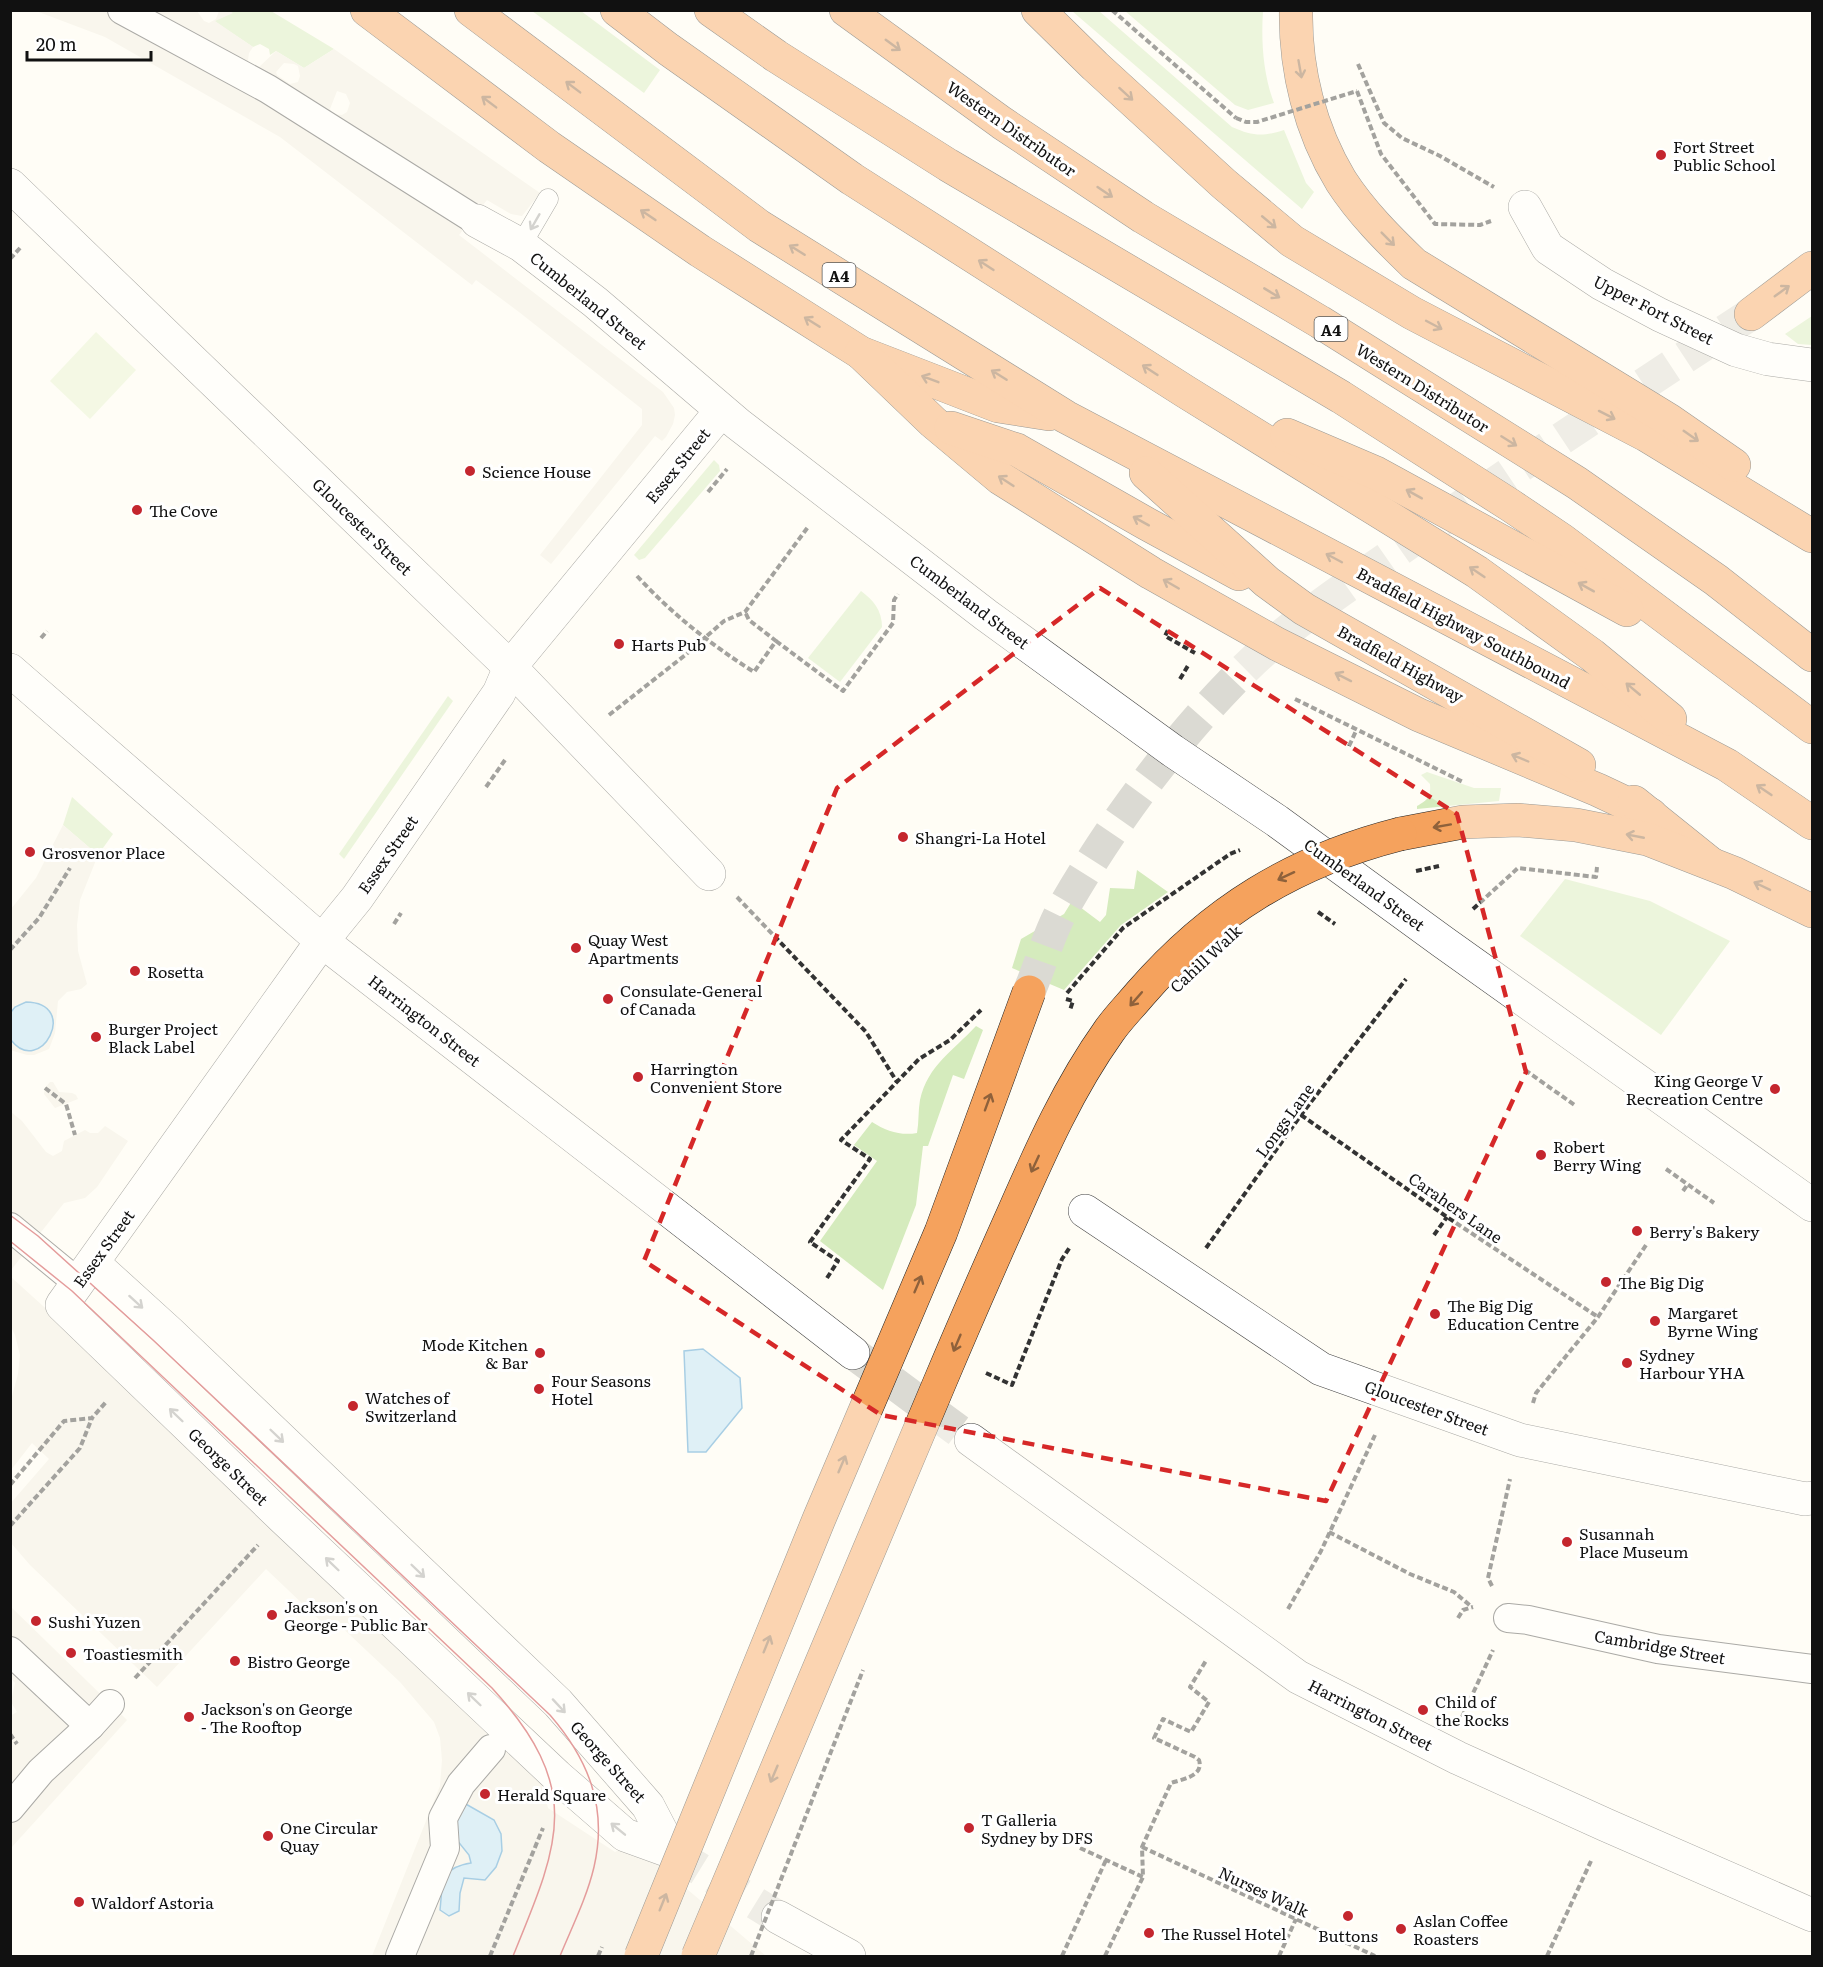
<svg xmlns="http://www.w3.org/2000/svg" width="1823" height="1967" viewBox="0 0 1823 1967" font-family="Literata,serif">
  <rect width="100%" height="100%" fill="#fffdf5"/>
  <g fill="#d5ebbd">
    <path d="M229,11h42l63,38 -30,19 -28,-17 -6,4 -1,-6 -9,-5 -7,3 -39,-26 18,-8z"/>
    <path d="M532,11h49l79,59 -16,23z"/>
    <path d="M1072,11h27l133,116c21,9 30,10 52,3l22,53 8,9 -12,17z"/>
    <path d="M1125,11h138c-2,30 0,63 11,92l-26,7 -13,-5z"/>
    <path d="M1812,316v29l-14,-1 -13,-10z"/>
    <path d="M714,460l5,5 1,6 -75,87 -6,2 -5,-5z"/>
    <path d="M861,591c12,9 21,19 21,36l-42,55 -32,-24z"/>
    <path d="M448,696l5,5 -109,158 -5,-5z"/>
    <path d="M1427,772l47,16h27l-2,13 -82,8v-3c11,-6 14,-9 13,-22l-9,-9z"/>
    <path d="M72,797l41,37 -15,21 -35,-30z"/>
    <path d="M1137,870l31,22 -47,33 -57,65 -52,-22 9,-29 43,-25 8,-13 28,21 6,-7 4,-27 24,1z"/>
    <path d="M1565,879l85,22 80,40 -69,94 -141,-99z"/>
    <path d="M976,1026l7,4 -19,49 -11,-4 -25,71h-5l-7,59 -33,85 -63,-49 57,-80 -23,-16 18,-23c14,9 29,14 45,11 2,-11 1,-22 3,-33 8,-35 33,-49 56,-74z"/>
  </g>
  <path fill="#e6f2cf" d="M96,332l40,38 -46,49 -40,-38z"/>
  <g fill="#f1ede2" fill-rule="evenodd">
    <path d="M36,11h161l7,10 5,2 7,-4 3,-8h10l4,2 -18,8 38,26 -4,6 -1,7 1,3 9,5 18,-17 28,17 30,-19 206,144 -18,23 -11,-2 -24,-14 -28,35 204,157 11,16 1,7 -2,9 -7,13 -4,4 -7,-5 -104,128 -11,-9 102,-130v-16l-123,-97 -43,-32 -4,5 -192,-148 -175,-100zM284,63l10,1 4,2 2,10 -2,6 -8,2 -13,-9 -1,-3zM337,91l9,3 4,9 -3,9 -5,3 -10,-1 -2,-5z"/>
    <path d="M63,825l35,30 -18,45 -3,25 1,26 9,33 -6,5 -14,3 -9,9 -3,32 -6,16 -15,6h-7l-17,-5 1,-10 8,8 16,2 -24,-38v-103l25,-31z"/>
    <path d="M50,1082h3l6,10 13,1 4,2 2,4 -23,9 -11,-14 1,-6z"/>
    <path d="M11,1112l11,9 24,31 7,4 9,-5 2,-10 21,-11 5,3h8l7,-7 23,15 -31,46 -12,11 -21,5 -53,67z"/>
    <path d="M11,1277l96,87 432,410 9,34 67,44 6,-3 21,2 124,105h-326l-5,-1 -63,1 68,-170 2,-26 -2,-22 -6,-16 -34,-40 -66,-62 -7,7 -61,-58 -109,118 -127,-122 -19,-22 -1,-39 39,-45 -17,-16 -21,27v-70l7,-26 2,-19 -5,-20 -4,-8zM464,1803l30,17 -31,62 -3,11 -19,8 1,-6 15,-30 14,-2 -2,-8 -7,-9z"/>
    <path d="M11,1607l116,113 -116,128 -1,-132 7,-4 -6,-10 4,-19 -4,-5z"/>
  </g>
  <g fill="#b9e0f7" stroke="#3f96cf" stroke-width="1.5">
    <path d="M26,1002c55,1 14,76 -15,38v-28l4,-5z"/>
    <path d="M703,1349l37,29 2,30 -36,44h-18l-4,-101z"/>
    <path d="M464,1803l30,17 7,14 1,17 -6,16 -11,13 -21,-2 -4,15 -1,18 -10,5 -9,-6c3,-27 -1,-42 31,-47l-2,-8 -21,-26z"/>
  </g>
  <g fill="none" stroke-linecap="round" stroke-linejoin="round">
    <g stroke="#dbdad3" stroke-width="33" stroke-dasharray="33 16" stroke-linecap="butt">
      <path d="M853,1353l118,87"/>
      <path d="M672,1852l106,65"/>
    </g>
    <path stroke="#dbdad3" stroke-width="33" stroke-dasharray="33 16" stroke-linecap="butt" d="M1029,992c11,-26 19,-55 32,-80 45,-79 106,-163 169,-228 53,-57 120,-99 183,-144 111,-78 225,-152 338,-226"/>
    <defs>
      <path id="service" d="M521,245l27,-46"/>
      <g id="pedestrian">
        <path d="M122,10l146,79 209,132"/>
        <path d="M10,1227l68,56"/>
        <path d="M1508,1618l20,2 130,29 154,20"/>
        <path d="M10,1651l80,75"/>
        <path d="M10,1808l31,-37 49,-45 20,-22"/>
        <path d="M400,1956l45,-108 -2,-30 18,-34 30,-35"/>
      </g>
      <g id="minor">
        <path d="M10,185l500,482 199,207"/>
        <path d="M1525,207l23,41 54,36 58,31 76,35 32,9 44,6"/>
        <path d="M477,221l44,24 74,57 143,122 248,191 187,136 104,70 166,121 369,263"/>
        <path d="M10,670l312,271 531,412"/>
        <path d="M1085,1211l236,158 199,71 285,59 7,-1"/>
        <path d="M93,1263l76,69 389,371 90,103 24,46"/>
        <path d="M971,1440l327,237 160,81 148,67 206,90"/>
        <path d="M672,1852l-47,-17 -68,-59 -275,-259 -220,-212 260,-364 35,-43 142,-205 11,-26 211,-256"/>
        <path d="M778,1917l71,39"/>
      </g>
      <g id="motorway">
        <path d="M367,10l182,137 151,104 161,102 137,53 51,8"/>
        <path d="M471,10l288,216 307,191 661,348 85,58"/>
        <path d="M617,10l51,39 184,130 334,213 291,180 115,83 78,64"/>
        <path d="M711,10l65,46 172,109 393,232 169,108 52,35 250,187"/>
        <path d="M846,10l156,113 141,94 177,105 257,161 139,97 96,75"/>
        <path d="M1038,10l57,56 129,118 68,57 120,72 234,122 166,101"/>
        <path d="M1296,10c-1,60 14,120 45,171 20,31 47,58 73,83l255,156 65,45"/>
        <path d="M1751,314l61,-46"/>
        <path d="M861,353l72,69 67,56 151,95 126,71 142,71 179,75 53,25"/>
        <path d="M951,428l66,22 130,74 92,50"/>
        <path d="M1287,435l89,38 251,137"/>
        <path d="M1146,473l121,109 37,27 275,156"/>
        <path d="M1634,802l76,61"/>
        <path d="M1400,834l63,-12 55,-2 58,5 71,14 87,34 78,38"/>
      </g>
    </defs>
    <use href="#service" stroke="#444" stroke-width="21"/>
    <use href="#pedestrian" stroke="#444" stroke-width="30"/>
    <use href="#minor" stroke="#444" stroke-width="34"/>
    <use href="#motorway" stroke="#222" stroke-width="34"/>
    <g stroke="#333" stroke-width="4" stroke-dasharray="6 3" stroke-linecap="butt">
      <path d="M1112,10l124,108"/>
      <path d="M1358,64l26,59 18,15 38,18 54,31"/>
      <path d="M1357,91l24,63 54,70 45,1 11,-4"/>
      <path d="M10,259l10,-11"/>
      <path d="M708,492l19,-23"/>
      <path d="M637,576c35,38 73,68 117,96l22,-31 -27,-21 -4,-8"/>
      <path d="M1168,630l-3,6 30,17"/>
      <path d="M41,638l6,-7"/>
      <path d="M776,641l67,50 50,-68 1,-23 4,-6"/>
      <path d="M1180,679l9,-15"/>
      <path d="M1295,699l168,83"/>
      <path d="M609,715l75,-59 40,-35 21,-9 63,-85"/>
      <path d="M1349,746l7,-15"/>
      <path d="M486,787l19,-27"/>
      <path d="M737,897l129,135 31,50"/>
      <path d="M1473,909l45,-41 78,9 1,-10"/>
      <path d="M1318,912l17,12"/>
      <path d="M394,924l7,-11"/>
      <path d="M10,950l29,-32 31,-50"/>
      <path d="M1067,993l56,-65 107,-74 10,-4"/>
      <path d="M1066,999l7,2 -3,9"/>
      <path d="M1525,1070l51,36"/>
      <path d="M45,1088l21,16 9,31"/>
      <path d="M1301,1115l146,102 151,100"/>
      <path d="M1666,1169l48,34"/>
      <path d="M1683,1191l5,-7"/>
      <path d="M1434,1235l13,-18"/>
      <path d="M1206,1248l95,-133 105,-136"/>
      <path d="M827,1278l11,-17 -28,-19 60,-83 -29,-19 78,-81 31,-19 31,-30"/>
      <path d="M986,1373l26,12 50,-126 8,-12"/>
      <path d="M1533,1403l3,-10 62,-76 48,-72"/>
      <path d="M10,1485l54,-64 28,-3 14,-16"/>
      <path d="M10,1526l70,-78 12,-30"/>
      <path d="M1329,1532l81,42 44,18 18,15"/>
      <path d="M1492,1586l-4,-8 22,-99"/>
      <path d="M1288,1609l33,-58 54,-116"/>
      <path d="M1458,1618l5,-8 10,-3"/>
      <path d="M135,1678l123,-133"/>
      <path d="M1462,1717l31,-67"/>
      <path d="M10,1734l7,10"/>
      <path d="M1142,1847l233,109"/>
      <path d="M1080,1848l63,29"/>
      <path d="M490,1956l53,-128"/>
      <path d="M598,1956l4,-9"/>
      <path d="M1062,1956l44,-96"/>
      <path d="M1105,1956l38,-79 -1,-30 29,-64c12,-4 33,-7 28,-23l-4,-3 -41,-19 9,-19 28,13 18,-30 -19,-15 17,-28"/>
      <path d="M1279,1956l17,-37"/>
      <path d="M1547,1956l44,-95"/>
    </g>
    <use href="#service" stroke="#fff" stroke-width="20"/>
    <use href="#pedestrian" stroke="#fff" stroke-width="28"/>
    <use href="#minor" stroke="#fff" stroke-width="33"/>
    <use href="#motorway" stroke="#f5a25d" stroke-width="33"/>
    <g stroke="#c4262e" stroke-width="1.5">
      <path d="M10,1215l28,21 115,104 397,375c38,44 58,92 44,152 -7,30 -22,60 -34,89"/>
      <path d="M10,1241l62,50 420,397c92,101 68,154 21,268"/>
    </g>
    <defs>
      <g id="motorway-bridge">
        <path d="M641,1956l178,-437 122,-287 88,-240"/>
        <path d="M698,1956c80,-190 160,-381 241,-572 24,-57 49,-114 74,-170 28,-64 56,-127 96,-183 9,-13 21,-25 31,-37 72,-83 154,-133 260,-160"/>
      </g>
    </defs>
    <use href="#motorway-bridge" stroke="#222" stroke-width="34" stroke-linecap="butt"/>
    <g stroke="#333" stroke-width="4" stroke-dasharray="6 3" stroke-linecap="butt">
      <path d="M1236,118l10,4h11l100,-31"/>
      <path d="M1416,871l23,-5"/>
      <path d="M751,1956l112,-286"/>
    </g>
    <use href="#motorway-bridge" stroke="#f5a25d" stroke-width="33"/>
  </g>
  <defs><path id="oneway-shaft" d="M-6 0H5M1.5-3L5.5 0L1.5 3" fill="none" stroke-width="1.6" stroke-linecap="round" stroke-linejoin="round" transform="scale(1.5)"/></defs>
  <g stroke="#8e613b">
    <use href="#oneway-shaft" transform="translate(893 45) rotate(36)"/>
    <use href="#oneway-shaft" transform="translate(1300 69) rotate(80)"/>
    <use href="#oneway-shaft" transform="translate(573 87) rotate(-143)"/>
    <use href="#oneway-shaft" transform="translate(1126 94) rotate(42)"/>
    <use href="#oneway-shaft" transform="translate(489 102) rotate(-143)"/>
    <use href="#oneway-shaft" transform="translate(1105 192) rotate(34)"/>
    <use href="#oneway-shaft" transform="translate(648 215) rotate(-146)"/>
    <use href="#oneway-shaft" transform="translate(1269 222) rotate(40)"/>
    <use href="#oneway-shaft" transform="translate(1388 239) rotate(45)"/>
    <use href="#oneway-shaft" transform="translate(797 250) rotate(-148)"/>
    <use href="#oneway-shaft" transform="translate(986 265) rotate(-147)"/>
    <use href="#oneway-shaft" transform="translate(1782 291) rotate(-36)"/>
    <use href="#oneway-shaft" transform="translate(1272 293) rotate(31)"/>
    <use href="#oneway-shaft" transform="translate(812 322) rotate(-148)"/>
    <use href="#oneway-shaft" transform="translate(1434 325) rotate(28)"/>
    <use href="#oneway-shaft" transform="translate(1150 370) rotate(-147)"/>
    <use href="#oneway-shaft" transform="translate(999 375) rotate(-148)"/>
    <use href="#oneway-shaft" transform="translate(930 379) rotate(-159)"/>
    <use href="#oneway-shaft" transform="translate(1607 415) rotate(27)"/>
    <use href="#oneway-shaft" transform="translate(1691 436) rotate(35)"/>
    <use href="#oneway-shaft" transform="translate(1509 441) rotate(32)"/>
    <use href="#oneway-shaft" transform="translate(1006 481) rotate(-147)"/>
    <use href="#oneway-shaft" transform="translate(1414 494) rotate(-151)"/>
    <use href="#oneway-shaft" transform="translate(1141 521) rotate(-151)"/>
    <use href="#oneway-shaft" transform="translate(1334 558) rotate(-152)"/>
    <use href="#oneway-shaft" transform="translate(1477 572) rotate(-146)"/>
    <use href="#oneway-shaft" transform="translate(1171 584) rotate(-150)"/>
    <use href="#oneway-shaft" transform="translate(1586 587) rotate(-151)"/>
    <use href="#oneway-shaft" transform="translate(1343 677) rotate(-153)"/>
    <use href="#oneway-shaft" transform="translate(1633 689) rotate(-140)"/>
    <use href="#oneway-shaft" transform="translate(1520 758) rotate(-157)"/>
    <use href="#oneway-shaft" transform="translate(1764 790) rotate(-146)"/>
    <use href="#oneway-shaft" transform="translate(1442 826) rotate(170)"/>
    <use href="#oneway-shaft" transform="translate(1635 836) rotate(-169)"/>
    <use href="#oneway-shaft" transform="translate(1286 876) rotate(155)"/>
    <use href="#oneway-shaft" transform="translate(1762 886) rotate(-154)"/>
    <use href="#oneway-shaft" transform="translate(1136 999) rotate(131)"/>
    <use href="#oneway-shaft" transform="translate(988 1102) rotate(-70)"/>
    <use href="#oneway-shaft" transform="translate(1035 1164) rotate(115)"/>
    <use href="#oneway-shaft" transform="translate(918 1284) rotate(-67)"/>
    <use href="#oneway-shaft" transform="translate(957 1343) rotate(113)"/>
    <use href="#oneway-shaft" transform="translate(842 1464) rotate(-67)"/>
    <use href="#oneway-shaft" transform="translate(767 1644) rotate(-68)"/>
    <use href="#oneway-shaft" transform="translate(774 1774) rotate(113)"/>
    <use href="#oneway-shaft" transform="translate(663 1902) rotate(-68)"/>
  </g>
  <g stroke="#a0a0a0">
    <use href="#oneway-shaft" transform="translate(535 222) rotate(120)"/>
    <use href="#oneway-shaft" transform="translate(136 1302) rotate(42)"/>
    <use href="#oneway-shaft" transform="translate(176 1415) rotate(-136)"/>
    <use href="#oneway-shaft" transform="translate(277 1436) rotate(44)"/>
    <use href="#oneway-shaft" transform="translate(332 1564) rotate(-136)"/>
    <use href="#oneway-shaft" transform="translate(418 1571) rotate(44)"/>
    <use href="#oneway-shaft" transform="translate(474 1699) rotate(-136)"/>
    <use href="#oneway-shaft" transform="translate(559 1706) rotate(47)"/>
    <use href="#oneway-shaft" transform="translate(618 1829) rotate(-141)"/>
  </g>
  <path d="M0 0H1823V1967H0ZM1100,588l357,226 69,258 -200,429 -445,-86 -237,-154 193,-473z" fill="#fffdf5" fill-opacity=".55" fill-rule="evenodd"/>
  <path fill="none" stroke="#d62828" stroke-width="4.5" stroke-dasharray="12 8" stroke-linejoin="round" d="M1100,588l357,226 69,258 -200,429 -445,-86 -237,-154 193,-473z"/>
  <g fill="#c4262e" stroke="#fff" stroke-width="2">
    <circle cx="1661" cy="155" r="6"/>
    <circle cx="470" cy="471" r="6"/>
    <circle cx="137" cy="510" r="6"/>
    <circle cx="619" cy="644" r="6"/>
    <circle cx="903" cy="837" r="6"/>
    <circle cx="30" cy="852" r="6"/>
    <circle cx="576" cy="948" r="6"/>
    <circle cx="135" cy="971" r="6"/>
    <circle cx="608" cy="999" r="6"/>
    <circle cx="96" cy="1037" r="6"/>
    <circle cx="638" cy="1077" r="6"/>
    <circle cx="1775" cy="1089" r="6"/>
    <circle cx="1541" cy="1155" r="6"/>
    <circle cx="1637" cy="1231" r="6"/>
    <circle cx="1606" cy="1282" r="6"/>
    <circle cx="1435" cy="1314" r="6"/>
    <circle cx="1655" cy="1321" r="6"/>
    <circle cx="540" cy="1353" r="6"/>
    <circle cx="1627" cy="1363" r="6"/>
    <circle cx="539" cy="1389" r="6"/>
    <circle cx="353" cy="1406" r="6"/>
    <circle cx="1567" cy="1542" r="6"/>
    <circle cx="272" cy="1615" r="6"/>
    <circle cx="36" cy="1621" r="6"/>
    <circle cx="71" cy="1653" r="6"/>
    <circle cx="235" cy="1661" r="6"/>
    <circle cx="1423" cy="1710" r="6"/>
    <circle cx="189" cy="1717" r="6"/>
    <circle cx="485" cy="1794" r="6"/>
    <circle cx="969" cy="1828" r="6"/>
    <circle cx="268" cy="1836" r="6"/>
    <circle cx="79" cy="1902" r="6"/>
    <circle cx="1348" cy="1916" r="6"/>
    <circle cx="1401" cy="1929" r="6"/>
    <circle cx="1149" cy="1933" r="6"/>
  </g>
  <g text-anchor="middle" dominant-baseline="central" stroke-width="6" stroke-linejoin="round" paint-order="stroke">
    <g fill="#fff" stroke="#585858" stroke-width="1.5">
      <rect x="822.5" y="263" width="33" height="24" rx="4.5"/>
      <rect x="1314.5" y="317" width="33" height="24" rx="4.5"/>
    </g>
    <g font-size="15" font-weight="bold" fill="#111">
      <text x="839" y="275">A4</text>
      <text x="1331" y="329">A4</text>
    </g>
    <g font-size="16" fill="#111" stroke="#fff">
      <text transform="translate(1012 128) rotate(35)">Western Distributor</text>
      <text transform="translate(589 300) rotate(39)">Cumberland Street</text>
      <text transform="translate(1654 309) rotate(27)">Upper Fort Street</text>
      <text transform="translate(1423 387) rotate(32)">Western Distributor</text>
      <text transform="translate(677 465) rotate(-51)">Essex Street</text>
      <text transform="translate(363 526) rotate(44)">Gloucester Street</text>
      <text transform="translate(970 601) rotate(37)">Cumberland Street</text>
      <text transform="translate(1464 627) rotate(28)">Bradfield Highway Southbound</text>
      <text transform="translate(1401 663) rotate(29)">Bradfield Highway</text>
      <text transform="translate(387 854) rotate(-55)">Essex Street</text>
      <text transform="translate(1365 884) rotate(36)">Cumberland Street</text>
      <text transform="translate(1205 958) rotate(-43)">Cahill Walk</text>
      <text transform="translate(425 1020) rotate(38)">Harrington Street</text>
      <text transform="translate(1284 1120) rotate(-54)">Longs Lane</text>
      <text transform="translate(1456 1207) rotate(35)">Carahers Lane</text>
      <text transform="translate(103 1248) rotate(-54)">Essex Street</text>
      <text transform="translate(1427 1407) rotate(20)">Gloucester Street</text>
      <text transform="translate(229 1466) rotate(44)">George Street</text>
      <text transform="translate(1660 1646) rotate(10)">Cambridge Street</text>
      <text transform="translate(1371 1714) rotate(27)">Harrington Street</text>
      <text transform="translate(609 1761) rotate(48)">George Street</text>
      <text transform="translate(1264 1891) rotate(25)">Nurses Walk</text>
    </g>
    <g font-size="16" fill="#111" stroke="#fff" text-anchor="start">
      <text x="1673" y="146">Fort Street<tspan x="1673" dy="18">Public School</tspan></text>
      <text x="482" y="471">Science House</text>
      <text x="149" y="510">The Cove</text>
      <text x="631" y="644">Harts Pub</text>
      <text x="915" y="837">Shangri-La Hotel</text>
      <text x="42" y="852">Grosvenor Place</text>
      <text x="588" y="939">Quay West<tspan x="588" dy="18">Apartments</tspan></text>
      <text x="147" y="971">Rosetta</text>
      <text x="620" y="990">Consulate-General<tspan x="620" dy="18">of Canada</tspan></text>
      <text x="108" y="1028">Burger Project<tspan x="108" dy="18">Black Label</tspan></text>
      <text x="650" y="1068">Harrington<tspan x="650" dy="18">Convenient Store</tspan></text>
      <text x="1763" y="1080" text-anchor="end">King George V<tspan x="1763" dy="18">Recreation Centre</tspan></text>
      <text x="1553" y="1146">Robert<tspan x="1553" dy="18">Berry Wing</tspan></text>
      <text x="1649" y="1231">Berry's Bakery</text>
      <text x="1618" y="1282">The Big Dig</text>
      <text x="1447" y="1305">The Big Dig<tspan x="1447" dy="18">Education Centre</tspan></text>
      <text x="1667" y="1312">Margaret<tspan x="1667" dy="18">Byrne Wing</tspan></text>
      <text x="528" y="1344" text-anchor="end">Mode Kitchen<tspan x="528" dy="18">&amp; Bar</tspan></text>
      <text x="1639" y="1354">Sydney<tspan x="1639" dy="18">Harbour YHA</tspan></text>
      <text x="551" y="1380">Four Seasons<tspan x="551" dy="18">Hotel</tspan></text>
      <text x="365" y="1397">Watches of<tspan x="365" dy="18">Switzerland</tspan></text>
      <text x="1579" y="1533">Susannah<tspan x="1579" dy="18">Place Museum</tspan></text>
      <text x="284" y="1606">Jackson's on<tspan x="284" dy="18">George - Public Bar</tspan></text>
      <text x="48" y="1621">Sushi Yuzen</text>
      <text x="83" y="1653">Toastiesmith</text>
      <text x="247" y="1661">Bistro George</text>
      <text x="1435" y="1701">Child of<tspan x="1435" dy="18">the Rocks</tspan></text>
      <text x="201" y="1708">Jackson's on George<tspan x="201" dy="18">- The Rooftop</tspan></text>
      <text x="497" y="1794">Herald Square</text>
      <text x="981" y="1819">T Galleria<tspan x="981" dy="18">Sydney by DFS</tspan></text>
      <text x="280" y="1827">One Circular<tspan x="280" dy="18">Quay</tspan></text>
      <text x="91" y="1902">Waldorf Astoria</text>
      <text x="1413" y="1920">Aslan Coffee<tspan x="1413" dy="18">Roasters</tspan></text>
      <text x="1161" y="1933">The Russel Hotel</text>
      <text x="1348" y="1935" text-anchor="middle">Buttons</text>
    </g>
  </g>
  <rect width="1823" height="1967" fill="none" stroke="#111111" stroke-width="24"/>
  <path d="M27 51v9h124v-9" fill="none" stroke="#111111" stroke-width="3"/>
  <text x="36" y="51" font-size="18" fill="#111111" stroke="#ffffff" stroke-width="4.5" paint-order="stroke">20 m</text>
</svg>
